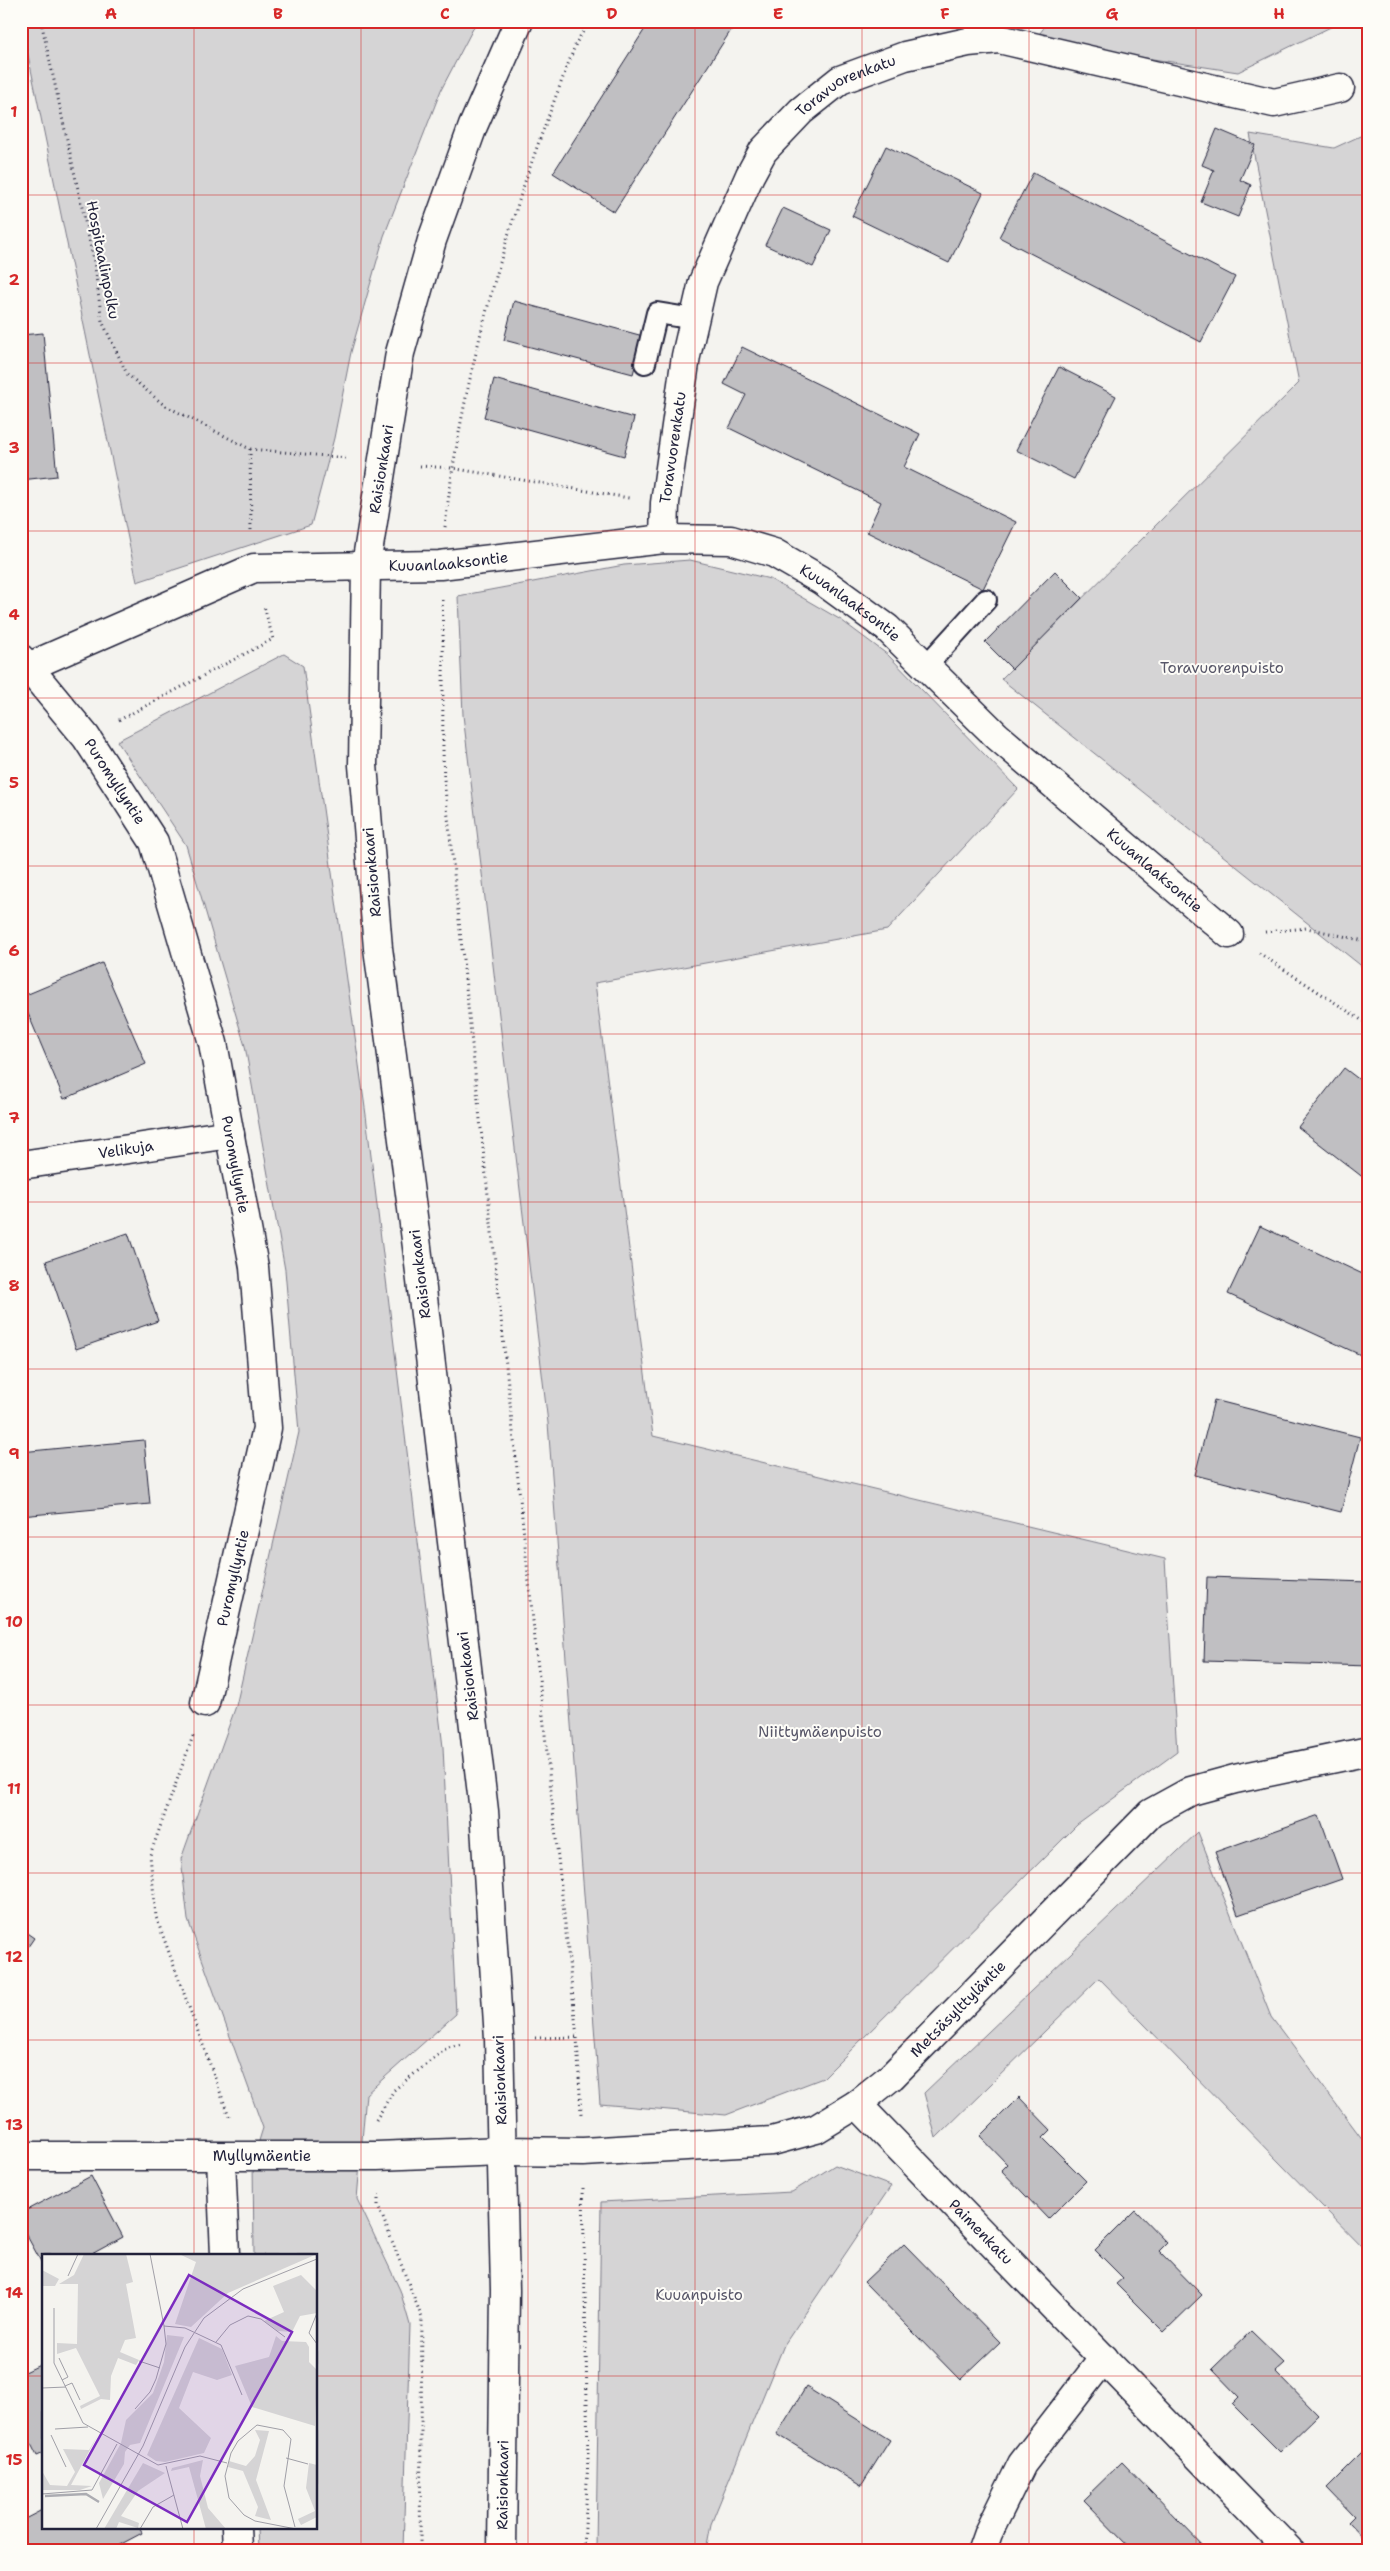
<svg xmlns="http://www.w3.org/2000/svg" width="1390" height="2571" viewBox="0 0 1390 2571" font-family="'Shantell Sans',sans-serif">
  <rect width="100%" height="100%" fill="#f4f3ef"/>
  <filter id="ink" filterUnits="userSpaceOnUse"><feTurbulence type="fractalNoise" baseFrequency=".02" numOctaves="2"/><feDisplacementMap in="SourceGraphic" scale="10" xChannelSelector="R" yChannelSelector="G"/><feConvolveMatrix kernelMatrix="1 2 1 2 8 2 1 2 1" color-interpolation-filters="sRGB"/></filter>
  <g filter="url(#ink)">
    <g fill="#d5d4d5" stroke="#7c7b88">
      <path d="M21,21h456l-36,69 -57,146 -33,116 -17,86 -23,87 -174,57z"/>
      <path d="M1049,21h294l-105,51 -204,-31z"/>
      <path d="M1369,132v840l-368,-293 298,-296 -49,-249 84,14z"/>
      <path d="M690,560l80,19 71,41 47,35 130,134 -131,141 -292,53 58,453 512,123 12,193 -100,73 -254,253 -97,37 -126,-11 -52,-681 -85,-708 -5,-119 166,-31z"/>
      <path d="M284,654l19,12 63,449 77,632 13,267 -90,80 -9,105 43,91 10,35 -7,225h-145l-1,-23h59v-272h-62l-1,-95 10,-32 -75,-208 -7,-61 55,-153 63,-274 -14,-162 -40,-224 -59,-201 -69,-104z"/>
      <path d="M1198,1832l73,185 98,131v106l-270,-276 -163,160 -12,-45z"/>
      <path d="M835,2165l56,21 -107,159 -73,179 -5,26h-110l5,-348 191,-10z"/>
    </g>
    <g fill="#c0bfc2" stroke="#22223b">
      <path d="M650,21h87l-123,191 -61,-39z"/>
      <path d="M866,21h18l-17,4z"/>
      <path d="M1217,129l38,16 -15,35 11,5 -13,32 -37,-15 13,-32 -12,-5z"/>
      <path d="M886,146l97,47 -34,70 -97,-47z"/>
      <path d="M1033,173l202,104 -34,65 -202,-105z"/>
      <path d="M783,208l48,22 -18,37 -48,-22z"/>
      <path d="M514,301l129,35 -10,38 -129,-34z"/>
      <path d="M43,333l14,143 -36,4v-145z"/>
      <path d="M742,347l178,87 -16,33 112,55 -33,67 -116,-57 14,-30 -152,-74 17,-33 -22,-11z"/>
      <path d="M1059,367l57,29 -42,83 -58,-29z"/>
      <path d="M494,379l140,39 -10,38 -140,-39z"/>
      <path d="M1055,571l27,27 -70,71 -27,-27z"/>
      <path d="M102,963l44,101 -82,35 -43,-102z"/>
      <path d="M1344,1068l25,19v95l-71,-55z"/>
      <path d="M1260,1226l109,51v73l-4,7 -137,-63z"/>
      <path d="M128,1233l30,88 -82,28 -30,-88z"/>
      <path d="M1214,1400l146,37 -19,75 -146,-37z"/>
      <path d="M144,1440l6,64 -129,12v-64z"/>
      <path d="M1207,1577l162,5v84l-165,-5z"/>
      <path d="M1319,1815l23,64 -104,36 -23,-63z"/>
      <path d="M21,1929l13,9 -13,19z"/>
      <path d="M1019,2097l32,33 -8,8 43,43 -38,38 -47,-49 6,-6 -27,-28z"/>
      <path d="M91,2176l32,61 -33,18h-46v12l-23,-42v-12z"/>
      <path d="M1135,2210l32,33 -8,8 43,44 -38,37 -48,-48 7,-6 -28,-28z"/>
      <path d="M904,2244l96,98 -40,38 -96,-98z"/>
      <path d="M1251,2331l33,32 -9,8 43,44 -38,37 -48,-48 7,-7 -27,-28z"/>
      <path d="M44,2363v90l-7,3 -16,-32v-50z"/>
      <path d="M806,2387l84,53 -29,46 -84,-52z"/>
      <path d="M1366,2449l3,2v93l-21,-22 6,-6 -27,-28z"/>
      <path d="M1122,2462l85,88h-75l-49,-50z"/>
      <path d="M44,2509v18h95l3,6 -32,17h-89v-29z"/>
    </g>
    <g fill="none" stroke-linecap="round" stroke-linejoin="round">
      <defs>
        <g id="service">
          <path d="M645,363l12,-50 37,6"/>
          <path d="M926,666l60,-66"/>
        </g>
        <g id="minor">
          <path id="s1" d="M664,539l1,-36 21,-147 17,-74 47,-107 13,-24 38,-40 39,-31 65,-24 63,-14 31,-3 275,64 66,-15"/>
          <path id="s2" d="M21,659l7,8 226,-99 186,-3 224,-26 67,1 43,13 47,27 66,48 110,108 232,198"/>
          <path id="s3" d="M28,667l58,70 68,105 59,201 41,224 13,161 -62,275"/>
          <path id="s4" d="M21,1165l209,-31"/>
          <path id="s5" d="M857,2104l432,446"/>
          <path id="s6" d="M21,2156h356l125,-5 81,1 189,-11 44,-12 41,-25 35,-28 259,-263 40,-22 44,-12 134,-28"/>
          <path d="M221,2157l4,98"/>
          <path d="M236,2527l1,23"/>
          <path d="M982,2550l6,-17 34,-69 82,-106"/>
        </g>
        <g id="secondary">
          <path id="s7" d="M502,2550l3,-260 -6,-251 -15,-228 -67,-564 -39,-299 -15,-183 3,-200 34,-212 32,-113 41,-114 46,-105"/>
        </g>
      </defs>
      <use href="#service" stroke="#22223b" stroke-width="24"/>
      <use href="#minor" stroke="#22223b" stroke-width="31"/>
      <use href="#secondary" stroke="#22223b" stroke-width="31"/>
      <g stroke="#22223b" stroke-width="3" stroke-dasharray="1 4" stroke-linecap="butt">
        <path d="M41,21l53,241 8,59 25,53 37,31 86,44 97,9"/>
        <path d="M250,449l1,82"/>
        <path d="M420,466l31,2 178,30"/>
        <path d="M445,527c12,-109 39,-216 72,-320 17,-56 39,-110 59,-164l14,-22"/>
        <path d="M442,600c3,60 -1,120 2,179l133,1258 4,77"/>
        <path d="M119,720l154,-81 -9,-33"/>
        <path d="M1265,932l42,-4 62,14"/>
        <path d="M1259,953l110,72"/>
        <path d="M193,1736l-43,119 6,62 74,202"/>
        <path d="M535,2038l42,-1"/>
        <path d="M376,2120l18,-30 54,-43 14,-3"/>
        <path d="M583,2188l5,269 -4,93"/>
        <path d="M378,2194v11l44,113 -2,232"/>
      </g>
      <use href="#service" stroke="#fdfcf7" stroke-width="20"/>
      <use href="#minor" stroke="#fdfcf7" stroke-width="28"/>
      <use href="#secondary" stroke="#fdfcf7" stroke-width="28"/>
    </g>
  </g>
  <path fill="none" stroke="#d62828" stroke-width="1" stroke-opacity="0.55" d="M194,21v2234M361,21v2529M528,21v2529M695,21v2529M862,21v2529M1029,21v2529M1196,21v2529M21,195h1348M21,363h1348M21,531h1348M21,698h1348M21,866h1348M21,1034h1348M21,1202h1348M21,1369h1348M21,1537h1348M21,1705h1348M21,1873h1348M21,2040h1348M21,2208h1348M21,2376h23M316,2376h1053M194,2527v23"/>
  <g text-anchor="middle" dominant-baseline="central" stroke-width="4" stroke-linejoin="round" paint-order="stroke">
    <g font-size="15" fill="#22223b" stroke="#fdfcf7">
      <text stroke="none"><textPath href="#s1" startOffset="512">Toravuorenkatu</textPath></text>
      <text transform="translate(103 260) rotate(79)">Hospitaalinpolku</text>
      <text stroke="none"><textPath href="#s1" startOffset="92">Toravuorenkatu</textPath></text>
      <text stroke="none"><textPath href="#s7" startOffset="2090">Raisionkaari</textPath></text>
      <text stroke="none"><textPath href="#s2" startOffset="452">Kuuanlaaksontie</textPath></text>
      <text stroke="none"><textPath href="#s2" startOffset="872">Kuuanlaaksontie</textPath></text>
      <text stroke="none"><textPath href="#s3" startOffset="144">Puromyllyntie</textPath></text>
      <text stroke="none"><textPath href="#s2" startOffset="1278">Kuuanlaaksontie</textPath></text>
      <text transform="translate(372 872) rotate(-95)">Raisionkaari</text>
      <text stroke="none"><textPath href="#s4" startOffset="106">Velikuja</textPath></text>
      <text stroke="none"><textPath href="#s3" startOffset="549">Puromyllyntie</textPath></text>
      <text transform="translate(420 1274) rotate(-97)">Raisionkaari</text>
      <text transform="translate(233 1578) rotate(-77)">Puromyllyntie</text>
      <text transform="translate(468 1676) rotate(-97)">Raisionkaari</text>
      <text stroke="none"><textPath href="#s6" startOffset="984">Metsäsylttyläntie</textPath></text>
      <text transform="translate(500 2080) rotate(-92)">Raisionkaari</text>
      <text stroke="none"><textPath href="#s6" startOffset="241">Myllymäentie</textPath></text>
      <text stroke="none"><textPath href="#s5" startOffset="178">Paimenkatu</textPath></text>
      <text stroke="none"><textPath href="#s7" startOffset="65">Raisionkaari</textPath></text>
    </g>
    <g font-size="15" fill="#585769" stroke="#fdfcf7">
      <text x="1222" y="668">Toravuorenpuisto</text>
      <text x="820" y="1732">Niittymäenpuisto</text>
      <text x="699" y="2295">Kuuanpuisto</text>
    </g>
  </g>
  <g transform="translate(42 2254)">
    <rect width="275" height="275" fill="#f4f3ef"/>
    <path d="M42,0h42l7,28 -7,2 10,54 -11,2 -5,12 19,8 -3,5 -18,-7 -7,18 -1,24 -9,-1 -20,10 -1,-3 20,-10 -24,-48 -19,6v-11l20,1 1,-60h-19l15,-9zM137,0h138l-89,39 -37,34 -16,-3 21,-62zM0,16l17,9 -4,7h-13zM259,21l16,16v22l-17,3 -8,16 -14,-1 -14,-10 20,-9 -11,-26zM125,81l17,2 -44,106 -10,2 -5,7 -1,12 -21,35 -4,-16 22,-40 5,-23 27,-27 11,-31zM234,82l6,5 24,1 3,5v15l8,8 -2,56 -63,-19 -17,-41 34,-9zM157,84l23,11 10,26 -15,5 -24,-8 -14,36 32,30 -7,15 -39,9 -9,-1 -9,-6zM213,176l14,1 -13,49 15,40 -16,-4 3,-9 -15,-36 -15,-4 1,-6 17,5 9,-10 5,-16zM56,181l-27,50 21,1 -12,4h-38v-19l8,14 17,1 8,-14 -12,-23 26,1zM161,206l-3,16 8,32 18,21h-20l-17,-62 -18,4 1,-3zM101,209l22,10 -27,18 -17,25 18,7 -1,5 -19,-6 -3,7h-12zM267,209l8,2v52l-16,8 -3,-6 17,-8 -9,-23z" fill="#d5d4d5"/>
    <path fill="none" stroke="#acacb2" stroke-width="2.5" d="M3,242l41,-2 13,8"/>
    <path fill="none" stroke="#a09fa7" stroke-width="1" d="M108,0l14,72 21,2 36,17 21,50M26,22l10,-22M12,54v55l29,60 75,42 42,-9 27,7M275,59l-8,20 8,11M174,88l14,-17 18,-9 13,3 24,18M17,104l9,19 -6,3M97,107l21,7M23,132l7,-3 8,17M0,134l24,-1M93,155l15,-17 6,-13 10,-35 -2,-18M13,175l33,-2M9,181l15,32M244,204l22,6M124,212l17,63M0,240l50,-4 25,-46M253,273l-11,-41 7,-47 -8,-9 -26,-5 -19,16 -7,12 -6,23 4,22 15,17 11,6 41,8M54,275l47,-83 42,-99 19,-29 39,-29 74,-30M98,275l13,-22 21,-12"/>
    <path fill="#7b2cbf" fill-opacity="0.15" stroke="#7b2cbf" stroke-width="2.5" d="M147,21l103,57 -105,190 -103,-57z"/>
    <rect width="275" height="275" fill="none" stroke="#22223b" stroke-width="2.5"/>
  </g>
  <rect width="1390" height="2571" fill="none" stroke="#fdfcf7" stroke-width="55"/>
  <rect x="28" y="28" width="1334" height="2516" fill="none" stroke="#d62828" stroke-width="2"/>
  <g font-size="16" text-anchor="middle" font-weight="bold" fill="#d62828">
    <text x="111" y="19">A</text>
    <text x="278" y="19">B</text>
    <text x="445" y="19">C</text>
    <text x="612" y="19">D</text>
    <text x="778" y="19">E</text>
    <text x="945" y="19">F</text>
    <text x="1112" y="19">G</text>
    <text x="1279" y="19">H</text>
    <text x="14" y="117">1</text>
    <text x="14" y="285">2</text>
    <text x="14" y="453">3</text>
    <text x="14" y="620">4</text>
    <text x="14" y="788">5</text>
    <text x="14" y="956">6</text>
    <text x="14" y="1123">7</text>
    <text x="14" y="1291">8</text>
    <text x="14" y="1459">9</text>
    <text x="14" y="1627">10</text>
    <text x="14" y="1794">11</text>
    <text x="14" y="1962">12</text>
    <text x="14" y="2130">13</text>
    <text x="14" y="2298">14</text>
    <text x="14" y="2465">15</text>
  </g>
</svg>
